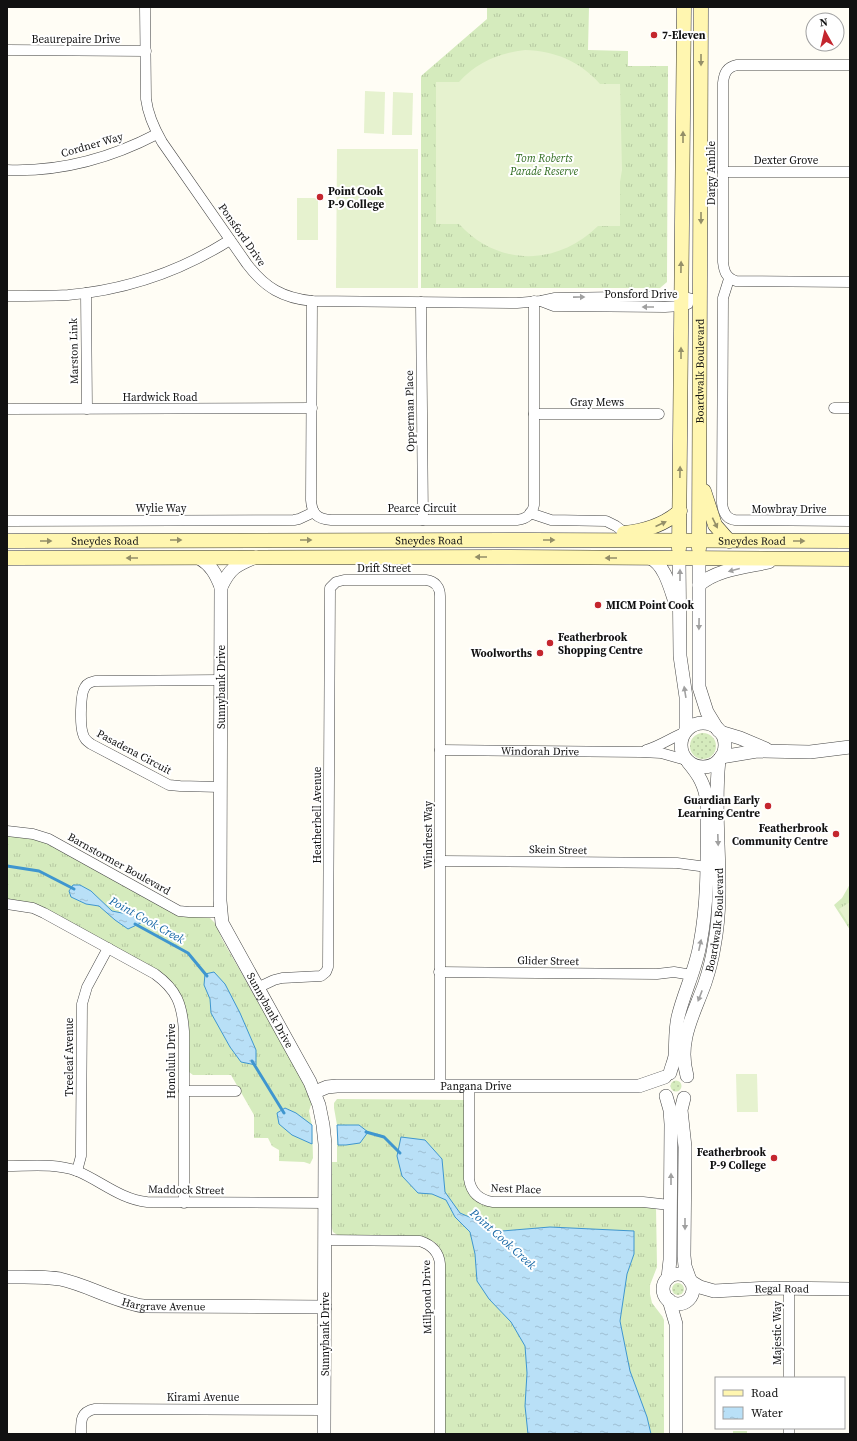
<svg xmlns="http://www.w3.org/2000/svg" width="857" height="1441" viewBox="0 0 857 1441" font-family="'Source Serif 4',serif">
  <defs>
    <pattern id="grass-tufts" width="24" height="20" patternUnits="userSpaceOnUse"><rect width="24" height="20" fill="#d5ebbd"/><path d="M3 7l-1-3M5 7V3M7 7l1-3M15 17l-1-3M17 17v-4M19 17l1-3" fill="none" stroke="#b6c8a1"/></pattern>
    <pattern id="garden-dots" width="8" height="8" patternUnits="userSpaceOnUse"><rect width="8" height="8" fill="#d5ebbd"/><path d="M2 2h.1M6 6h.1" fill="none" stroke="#b6c8a1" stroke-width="1.8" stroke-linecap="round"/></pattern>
    <pattern id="water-ripples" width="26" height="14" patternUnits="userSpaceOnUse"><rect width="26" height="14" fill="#b9e0f7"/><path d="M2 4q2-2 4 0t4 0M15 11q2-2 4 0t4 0" fill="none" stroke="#9ebfd3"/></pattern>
  </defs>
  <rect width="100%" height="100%" fill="#fffdf5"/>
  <g fill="url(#grass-tufts)">
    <path d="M487,7h102l-1,43 40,1v15h40l-1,216 -7,6h-239v-212l66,-57z"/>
    <path d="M7,836l22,2 15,4 134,74 32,2 6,6 6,15 80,140 10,23 -3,9 3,14 1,33 -3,6 -6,-2 -25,-1v-11l-7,-4 -4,-8h-14v-23l-23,-40h-38l-4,-3c0,-39 6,-74 -29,-100l-153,-73z"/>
    <path d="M850,884v46l-16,-25 8,-7z"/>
    <path d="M337,1099l127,1 3,89 5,8 12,8 172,1 1,61 -7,18v9l2,9 10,13 2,4v114h-220l-1,-178 -7,-13 -13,-6 -84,-1 -6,-4 -2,-7v-63h6v-37l-3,-17v-5z"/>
    <path d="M733,1431h14v3h-56v-1h42z"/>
  </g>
  <g fill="url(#garden-dots)">
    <circle cx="703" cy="746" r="13"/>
    <circle cx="676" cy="1086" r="5.5"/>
    <circle cx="678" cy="1289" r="6"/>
  </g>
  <g fill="#e6f2cf">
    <path d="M525,50c30,1 55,11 75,34h20l2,86 -2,12v44h-22c-40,40 -100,41 -139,-2h-23v-142h23c18,-20 41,-29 66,-32z"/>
    <path d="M365,91l20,1 -1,42 -20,-1z"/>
    <path d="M393,92l20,1 -1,42h-20z"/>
    <path d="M337,149h81v139h-82z"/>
    <rect x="297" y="198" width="21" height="42"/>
    <path d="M850,902v24l-11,-17z"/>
    <path d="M736,1074h21l1,38h-21z"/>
  </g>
  <g fill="url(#water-ripples)" stroke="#3f96cf">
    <path d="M73,885h7l11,6 21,20 20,4 11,7 -15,7 -13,-9 -16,-14 -13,-2 -15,-7 -2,-6z"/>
    <path d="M214,972l11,12 15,29 16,37v15l-15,-3 -11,-15 -19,-34 -1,-14 -6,-14 1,-11z"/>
    <path d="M285,1108l11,5 16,12v19l-20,-9 -13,-11 -2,-11z"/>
    <path d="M337,1125h22l9,7 -8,11 -14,2h-8z"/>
    <path d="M401,1137l24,3 17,19 3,33 15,21 42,18 48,-4 84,4v23l-7,20 -7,47 10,50 17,46 4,17h-123l-3,-28 2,-33 -2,-27 -14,-24 -22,-23 -12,-18 -2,-27 -5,-22 -15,-15 -9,-17 -14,-6 -14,-1 -16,-17 -5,-20z"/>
  </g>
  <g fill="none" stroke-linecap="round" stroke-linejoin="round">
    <g stroke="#3f96cf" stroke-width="3">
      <path d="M7,866l32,5 35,18"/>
      <path d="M135,924l53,29 19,23"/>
      <path d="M252,1061l32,52"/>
      <path d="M366,1132l18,5 16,16"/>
    </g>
    <defs>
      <g id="minor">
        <path d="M145,7l1,92c2,16 8,29 16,43l85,122c18,24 36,34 65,37l205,2 24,-2 14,-3 126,-2 19,5"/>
        <path d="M7,50l139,1"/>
        <path d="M850,65h-113c-10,2 -13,8 -14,18v179c1,9 3,16 13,19l114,1"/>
        <path d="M7,170c52,2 104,-12 150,-36"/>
        <path d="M723,172h127"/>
        <path d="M729,279l-6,19 -1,205c1,9 4,16 13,17l115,1"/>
        <path d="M86,293l1,116"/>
        <path d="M7,296c20,0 41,0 61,-1 57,-5 113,-24 162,-55"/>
        <path d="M312,301l-1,199c1,14 6,19 20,20h186c9,-1 15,-5 17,-15v-204"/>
        <path d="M541,301l13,5 111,1 16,-1 7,-2"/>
        <path d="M421,302l2,218"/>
        <path d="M834,408h16"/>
        <path d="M7,409l305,-1"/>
        <path d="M534,414h125"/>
        <path d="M530,513l21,7 55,1 10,5 13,10"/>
        <path d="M7,521l287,-1 5,-1 15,-7"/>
        <path id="s1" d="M440,750l201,2 20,1 25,7"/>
        <path d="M646,750c14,-4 25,-12 39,-18"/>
        <path d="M220,787l-40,-1 -11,-1 -78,-41c-4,-3 -7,-5 -8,-10 -3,-8 -3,-40 2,-47 2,-4 6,-5 10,-6l126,-1"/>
        <path d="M7,831l26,3 16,5 130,72 10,1h31"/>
        <path d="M440,861l237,2 30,4"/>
        <path d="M7,904l26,4 11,5 111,61c22,16 27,30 29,57v172"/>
        <path d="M439,972l218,2 17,-2 18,3"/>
        <path d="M257,988l17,-8 8,-2 39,-2 5,-4 2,-5 2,-379 6,-6 8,-2h82c9,1 14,7 14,16v490"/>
        <path d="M469,1086v93c2,14 11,21 24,23h150l27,3"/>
        <path d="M184,1091h52"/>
        <path d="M7,1166c23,0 48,-3 70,5 24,10 43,28 70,31l178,1"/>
        <path d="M77,1171l4,-15v-10l1,-142 5,-17 21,-39"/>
        <path d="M325,1240l95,1c12,4 19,11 20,23v170"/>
        <path d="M789,1289v89"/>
        <path d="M81,1434c0,-13 -1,-22 14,-25l229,1"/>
        <path d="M789,1434v-6"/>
      </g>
      <g id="tertiary">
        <path id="s2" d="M199,558c12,7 17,16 22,29l-1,314 2,22 88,159 9,23 4,20 2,19 -1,290"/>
        <path d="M650,558c15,6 21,33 26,47"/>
        <path d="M679,558l1,98 6,41v33"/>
        <path d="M699,558v129l8,25 11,18"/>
        <path d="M699,585c18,-16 47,-18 70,-23"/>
        <path d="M221,587c9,-19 15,-22 35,-30"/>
        <circle cx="703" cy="745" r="22"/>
        <path d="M720,732l20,6 26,11"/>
        <path d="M721,757l36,-6 53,1 40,-5"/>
        <path d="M670,1073c1,-5 4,-11 5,-17 1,-13 0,-26 3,-39 6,-25 18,-48 22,-73 9,-46 7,-95 7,-142 -2,-17 -8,-27 -19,-40"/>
        <path id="s3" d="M687,1076c-10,-35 7,-62 18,-93 4,-12 7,-23 9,-36 12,-62 -2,-124 5,-187"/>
        <path id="s4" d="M315,1092l12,-5 10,-1h302l26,-9"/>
        <path d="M666,1096l4,14 1,14 -1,136 -2,18"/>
        <path d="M684,1098l-3,12 4,37 -1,109 1,10 5,14"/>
        <circle cx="678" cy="1289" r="15"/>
        <path id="s5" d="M7,1277c17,0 36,-1 53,2 28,6 53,22 83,27l182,1"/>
        <path id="s6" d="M690,1281l10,6 14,4 55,-3 81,1"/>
        <path d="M669,1300l7,24v110"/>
      </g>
      <g id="secondary">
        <path d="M704,491l11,34 14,16"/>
        <path d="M624,533c21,-2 40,-8 56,-22"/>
        <path id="s7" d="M7,541l523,-1 320,1"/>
        <path d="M679,549l5,-542"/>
        <path id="s8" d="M699,549l2,-542"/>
        <path d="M7,558l504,-1 339,2"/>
      </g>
    </defs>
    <use href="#minor" stroke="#444" stroke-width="11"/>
    <use href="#tertiary" stroke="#444" stroke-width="14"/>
    <use href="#secondary" stroke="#333" stroke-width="15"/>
    <use href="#minor" stroke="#fff" stroke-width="10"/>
    <use href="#tertiary" stroke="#fff" stroke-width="13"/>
    <use href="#secondary" stroke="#fff6b0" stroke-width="14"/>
  </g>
  <defs><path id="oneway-solid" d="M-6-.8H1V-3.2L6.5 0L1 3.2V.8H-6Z"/></defs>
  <g fill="#948f68">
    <use href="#oneway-solid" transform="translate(701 60) rotate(90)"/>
    <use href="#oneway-solid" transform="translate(683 137) rotate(-90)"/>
    <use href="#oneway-solid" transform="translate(701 218) rotate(90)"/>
    <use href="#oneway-solid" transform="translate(681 267) rotate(-89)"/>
    <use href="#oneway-solid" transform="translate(681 353) rotate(-90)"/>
    <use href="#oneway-solid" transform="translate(680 472) rotate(-89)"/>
    <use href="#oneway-solid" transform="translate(715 523) rotate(64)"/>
    <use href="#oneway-solid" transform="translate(661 524) rotate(-24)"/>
    <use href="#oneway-solid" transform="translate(176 540)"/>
    <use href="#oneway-solid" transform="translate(306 540)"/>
    <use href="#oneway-solid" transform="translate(549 540)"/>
    <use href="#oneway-solid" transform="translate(46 541)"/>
    <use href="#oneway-solid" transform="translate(799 541)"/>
    <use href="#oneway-solid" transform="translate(481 557) rotate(-180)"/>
    <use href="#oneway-solid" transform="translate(132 558) rotate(180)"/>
    <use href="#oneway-solid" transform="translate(611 558) rotate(-180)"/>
  </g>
  <g fill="#a0a0a0">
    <use href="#oneway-solid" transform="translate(579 297) rotate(-1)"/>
    <use href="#oneway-solid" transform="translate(648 307) rotate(-180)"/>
    <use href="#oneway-solid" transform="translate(734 570) rotate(165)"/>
    <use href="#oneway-solid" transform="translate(680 575) rotate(-90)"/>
    <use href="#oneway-solid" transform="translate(699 624) rotate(91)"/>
    <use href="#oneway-solid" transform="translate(685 692) rotate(-99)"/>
    <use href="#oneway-solid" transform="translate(718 840) rotate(88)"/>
    <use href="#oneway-solid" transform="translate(700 945) rotate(-78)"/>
    <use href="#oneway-solid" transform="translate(700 996) rotate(111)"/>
    <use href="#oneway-solid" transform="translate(671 1179) rotate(-90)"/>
    <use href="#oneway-solid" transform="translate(685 1224) rotate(90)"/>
  </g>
  <g fill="#c4262e" stroke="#fff" stroke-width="1.5">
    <circle cx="654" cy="35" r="4"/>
    <circle cx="320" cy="197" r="4"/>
    <circle cx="598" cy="605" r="4"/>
    <circle cx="550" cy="643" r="4"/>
    <circle cx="540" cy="653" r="4"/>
    <circle cx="768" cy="806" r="4"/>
    <circle cx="836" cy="834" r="4"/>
    <circle cx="774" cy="1158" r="4"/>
  </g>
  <g text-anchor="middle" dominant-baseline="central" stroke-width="4" stroke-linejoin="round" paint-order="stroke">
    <g font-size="11" font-weight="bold" fill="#111" stroke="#fff" text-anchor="start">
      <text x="662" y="35">7-Eleven</text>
      <text x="328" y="191">Point Cook<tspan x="328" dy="13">P-9 College</tspan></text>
      <text x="606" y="605">MICM Point Cook</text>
      <text x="558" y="637">Featherbrook<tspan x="558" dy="13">Shopping Centre</tspan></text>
      <text x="532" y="653" text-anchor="end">Woolworths</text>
      <text x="760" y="800" text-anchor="end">Guardian Early<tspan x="760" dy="13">Learning Centre</tspan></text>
      <text x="828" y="828" text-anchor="end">Featherbrook<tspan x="828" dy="13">Community Centre</tspan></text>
      <text x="766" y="1152" text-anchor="end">Featherbrook<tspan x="766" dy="13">P-9 College</tspan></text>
    </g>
    <g font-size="11" fill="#111" stroke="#fff">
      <text x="76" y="39">Beaurepaire Drive</text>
      <text transform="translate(92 145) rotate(-16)">Cordner Way</text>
      <text x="786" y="160">Dexter Grove</text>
      <text transform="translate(711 173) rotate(-90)">Dargy Amble</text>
      <text transform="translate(242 235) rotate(55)">Ponsford Drive</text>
      <text x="641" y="294">Ponsford Drive</text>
      <text transform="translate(74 351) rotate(-91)">Marston Link</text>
      <text stroke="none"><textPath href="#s8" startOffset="178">Boardwalk Boulevard</textPath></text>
      <text x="160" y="397">Hardwick Road</text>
      <text x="597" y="402">Gray Mews</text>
      <text transform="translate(410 411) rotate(-91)">Opperman Place</text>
      <text x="161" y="508">Wylie Way</text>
      <text x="422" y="508">Pearce Circuit</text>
      <text x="789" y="509">Mowbray Drive</text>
      <text stroke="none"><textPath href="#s7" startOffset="422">Sneydes Road</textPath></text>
      <text stroke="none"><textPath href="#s7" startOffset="98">Sneydes Road</textPath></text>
      <text stroke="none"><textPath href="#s7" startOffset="745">Sneydes Road</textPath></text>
      <text x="384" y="568">Drift Street</text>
      <text transform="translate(221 687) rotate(-90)">Sunnybank Drive</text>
      <text stroke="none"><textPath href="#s1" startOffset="100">Windorah Drive</textPath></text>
      <text transform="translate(134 752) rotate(28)">Pasadena Circuit</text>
      <text transform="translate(317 815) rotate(-90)">Heatherbell Avenue</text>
      <text transform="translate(428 835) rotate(-90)">Windrest Way</text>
      <text transform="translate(558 850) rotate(1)">Skein Street</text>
      <text transform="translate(119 864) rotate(29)">Barnstormer Boulevard</text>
      <text stroke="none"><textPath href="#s3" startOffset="161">Boardwalk Boulevard</textPath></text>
      <text transform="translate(548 961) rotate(1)">Glider Street</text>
      <text stroke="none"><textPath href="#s2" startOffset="473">Sunnybank Drive</textPath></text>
      <text transform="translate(69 1057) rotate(-90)">Treeleaf Avenue</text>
      <text transform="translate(171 1061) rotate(-90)">Honolulu Drive</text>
      <text stroke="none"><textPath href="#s4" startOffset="162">Pangana Drive</textPath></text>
      <text transform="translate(516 1189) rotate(2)">Nest Place</text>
      <text transform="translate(186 1190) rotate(1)">Maddock Street</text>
      <text stroke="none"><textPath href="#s6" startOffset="94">Regal Road</textPath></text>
      <text transform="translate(427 1297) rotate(-91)">Millpond Drive</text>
      <text stroke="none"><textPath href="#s5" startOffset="161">Hargrave Avenue</textPath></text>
      <text transform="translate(777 1333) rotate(-90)">Majestic Way</text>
      <text transform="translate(325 1334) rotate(-90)">Sunnybank Drive</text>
      <text x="203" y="1397">Kirami Avenue</text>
    </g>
    <g font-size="11" font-style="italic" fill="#2f6b1f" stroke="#fff">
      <text x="544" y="158">Tom Roberts<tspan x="544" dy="13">Parade Reserve</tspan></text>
    </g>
    <g font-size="12" font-style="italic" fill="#1768a6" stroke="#fff">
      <text transform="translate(147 920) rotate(29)">Point Cook Creek</text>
      <text transform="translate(503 1239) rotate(42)">Point Cook Creek</text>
    </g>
  </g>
  <rect width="857" height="1441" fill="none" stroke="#111111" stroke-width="16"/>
  <rect x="715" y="1377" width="130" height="52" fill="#ffffff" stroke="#a0a0a0"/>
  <rect x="723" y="1390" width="20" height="6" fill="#fff6b0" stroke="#a0a0a0"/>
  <text x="751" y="1397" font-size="12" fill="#111111">Road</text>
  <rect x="723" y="1407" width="20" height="12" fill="url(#water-ripples)" stroke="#a0a0a0"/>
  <text x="751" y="1417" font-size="12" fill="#111111">Water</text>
  <g transform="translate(825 32) rotate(352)"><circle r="19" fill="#ffffff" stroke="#a0a0a0"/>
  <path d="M0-3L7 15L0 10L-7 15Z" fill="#c4262e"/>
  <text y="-6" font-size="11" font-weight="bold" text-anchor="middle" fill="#111111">N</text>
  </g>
</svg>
